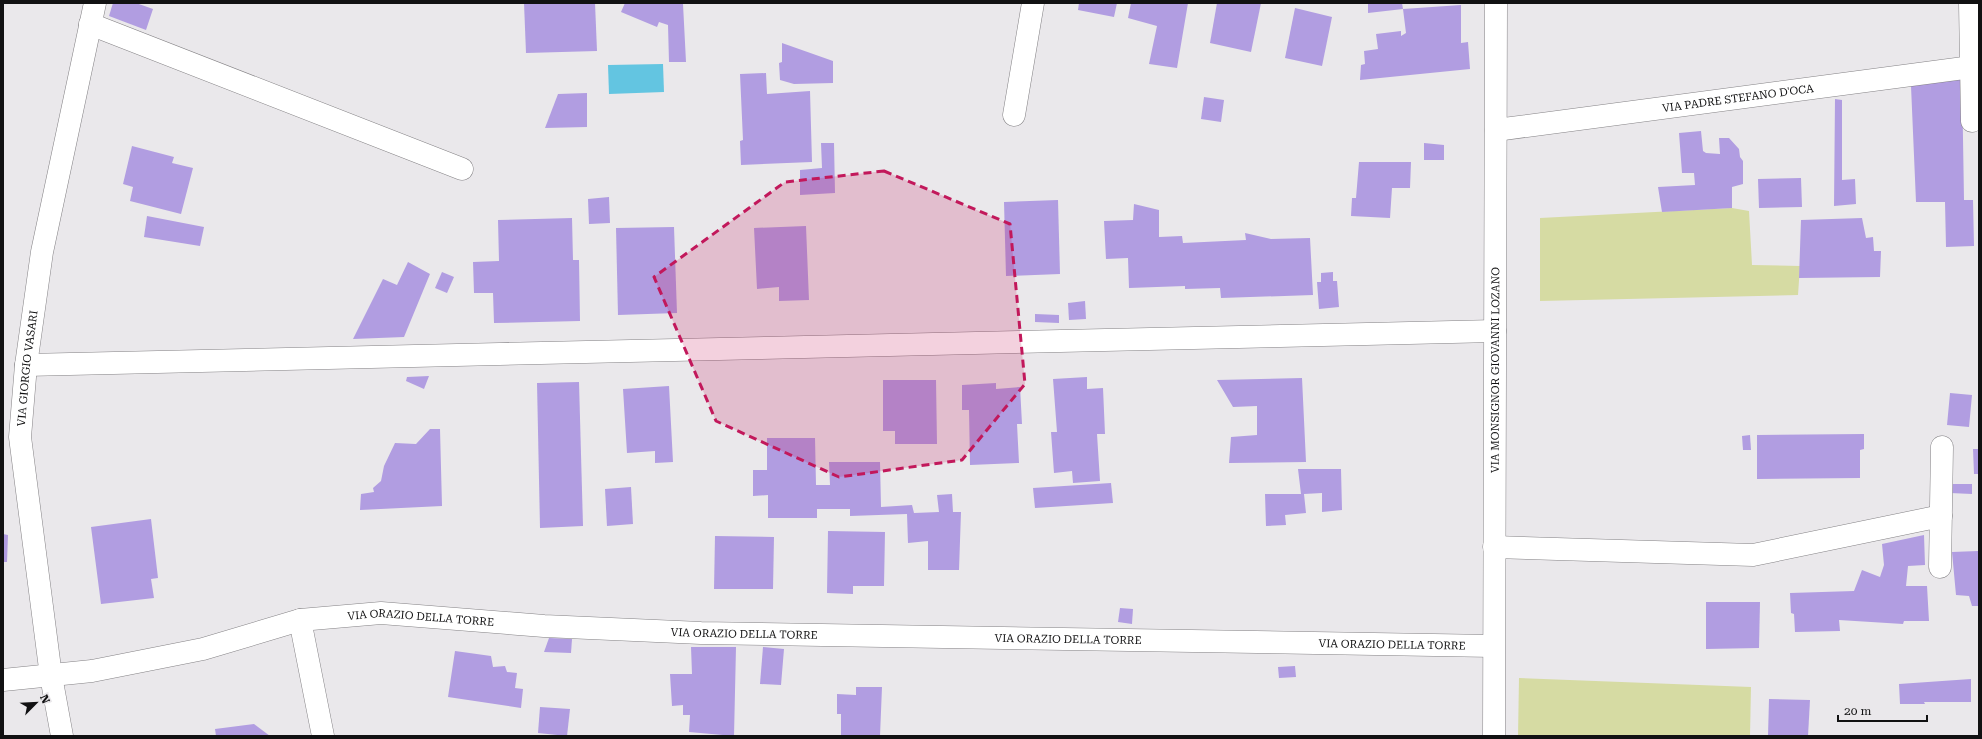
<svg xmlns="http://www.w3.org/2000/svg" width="1982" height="739" viewBox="0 0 1982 739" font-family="'Roboto Serif',serif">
  <rect width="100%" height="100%" fill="#eae8eb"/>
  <g fill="#d6dba3">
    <path d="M1732,208l17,3 3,54 48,1 -2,29 -258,6v-83z"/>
    <path d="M1519,678l232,9 -1,49h-232z"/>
  </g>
  <path fill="#63c5e1" d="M663,64l1,28 -55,2 -1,-29z"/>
  <g fill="#b19de1">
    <path d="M113,3h23l17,6 -7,21 -37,-14z"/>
    <path d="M524,3h71l2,48 -71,2z"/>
    <path d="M625,3l58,1 3,58h-17l-1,-37 -9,-3 -2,5 -36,-15z"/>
    <path d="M1079,3h38l-3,14 -36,-7z"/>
    <path d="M1131,3h57l-11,65 -28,-4 8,-38 -29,-8z"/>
    <path d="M1217,3h44l-10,49 -41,-9z"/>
    <path d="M1368,3h34l1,6 -35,4z"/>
    <path d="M1461,5v38l7,-1 2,27 -110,11 1,-15 4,-1 -1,-13 14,-2 -2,-15 25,-3v5l5,-3 -3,-24z"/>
    <path d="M1295,8l37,9 -10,49 -37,-8z"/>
    <path d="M782,43l51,18v22l-39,1 -14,-4 -1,-17 3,-1z"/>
    <path d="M766,73l1,21 43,-3 2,71 -71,3 -1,-24 3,-1 -3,-66z"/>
    <path d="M1962,77l2,123h9l1,46 -28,1 -1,-45h-29l-5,-116z"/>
    <path d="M587,93v34l-42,1 13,-34z"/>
    <path d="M1204,97l20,3 -3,22 -20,-3z"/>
    <path d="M1835,99l7,1v80l13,-1 1,25 -22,2z"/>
    <path d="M1701,131l2,20 3,2 14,1 -1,-16h10l10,11 1,8 3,4v23l-11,3v21l-70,4 -4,-25 37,-2 -1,-12h-12l-3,-40z"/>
    <path d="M821,143h13l1,50 -35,2v-25l22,-2z"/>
    <path d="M1424,143l20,2v15h-20z"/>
    <path d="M132,146l42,11 -2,6 21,5 -12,46 -51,-13 3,-14 -10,-3z"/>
    <path d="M1359,162h52l-1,26h-18l-2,30 -39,-2 1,-18h4z"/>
    <path d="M1801,178l1,29 -43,1 -1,-29z"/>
    <path d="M609,197l1,26 -21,1 -1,-25z"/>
    <path d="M1058,200l2,74 -54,2 -2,-74z"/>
    <path d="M1134,204l25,6v27l23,-1 1,7 63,-3 -1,-7 26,6 39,-1 3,57 -92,3 -1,-10 -35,1v-3l-56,2 -1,-30 -22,1 -2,-38 29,-1z"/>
    <path d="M147,216l57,11 -4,19 -56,-9z"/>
    <path d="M572,218l1,42h6l1,61 -86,2 -1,-30h-19l-1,-31 26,-1 -1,-41z"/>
    <path d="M1862,218l4,20 7,-1 1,14h7l-1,26 -81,1 2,-58z"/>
    <path d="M806,226l3,74 -30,1v-14l-22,2 -3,-61z"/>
    <path d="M674,227l3,86 -59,2 -2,-87z"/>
    <path d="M408,262l22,12 -26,63 -51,2 30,-60 14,6z"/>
    <path d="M442,272l12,5 -7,16 -12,-5z"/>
    <path d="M1333,272v9h4l2,26 -20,2 -2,-27h4v-9z"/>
    <path d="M1085,301l1,18 -17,1 -1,-17z"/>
    <path d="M1035,314l24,1v8l-24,-1z"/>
    <path d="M429,376l-5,13 -18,-8 1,-4z"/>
    <path d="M1087,377v12l16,-1 2,46h-8l3,47 -27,2 -1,-12 -18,2 -3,-41h6l-4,-53z"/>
    <path d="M1302,378l4,84 -77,1 2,-26 26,-2v-29l-24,1 -16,-27z"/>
    <path d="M883,380h53l1,64h-42v-13h-12z"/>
    <path d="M579,382l4,144 -43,2 -3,-145z"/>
    <path d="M996,383v6l24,-2 2,37h-5l2,39 -49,2 -1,-55h-7v-25z"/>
    <path d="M669,386l4,76 -18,1v-12l-28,2 -4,-64z"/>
    <path d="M1950,393l22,2 -3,32 -22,-2z"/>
    <path d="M430,429h10l2,77 -82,4 1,-16 13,-2 -1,-4 8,-7 3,-15 11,-23 21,1z"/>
    <path d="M1864,434v15l-4,1v28l-103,1v-44z"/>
    <path d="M1750,435l1,15h-8l-1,-14z"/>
    <path d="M767,438h48l1,47h14l-1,-23h51l1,45 31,-2 2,8 25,-1 -2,-17 15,-1 1,18h8l-2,58h-31v-29l-20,2 -1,-29 -57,2v-7h-33v9h-49v-23l-15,1v-26h14z"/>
    <path d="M1973,449h6v25h-5z"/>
    <path d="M1298,469h43l1,41 -20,2v-19l-18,1 2,19 -21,2 1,10 -20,1 -1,-32h36z"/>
    <path d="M1111,483l2,20 -78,5 -2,-20z"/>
    <path d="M1950,484h22v10l-22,-1z"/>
    <path d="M631,487l2,37 -26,2 -2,-37z"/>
    <path d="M151,519l7,59 -7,1 3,19 -53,6 -10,-77z"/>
    <path d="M828,531l57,1 -1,54h-31v8l-26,-1z"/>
    <path d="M3,534l5,1 -1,27h-4z"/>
    <path d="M1924,535l1,30 -17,1 -2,20h21l2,35h-25l-1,3 -64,-4 1,11 -45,1 -1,-18 -3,-1 -1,-20 64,-2 8,-21 18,7 4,-12 -2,-21z"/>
    <path d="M715,536l59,1 -1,52h-59z"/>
    <path d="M1978,551l1,55h-7l-3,-10 -13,-1 -4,-43z"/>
    <path d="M1706,602h54l-1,46 -53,1z"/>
    <path d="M1120,608l13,1 -1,15 -14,-2z"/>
    <path d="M549,638l23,1 -1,14 -27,-1z"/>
    <path d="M691,647h45l-2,89 -45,-4 1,-17h-7v-10l-11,1 -2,-32h22z"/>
    <path d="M763,647l21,2 -3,36 -21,-1z"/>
    <path d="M455,651l36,5 2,11 12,-1 2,6 10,1 -2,15 8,1 -2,19 -73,-11z"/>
    <path d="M1295,666l1,11 -17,1 -1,-11z"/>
    <path d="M1971,679v23h-47l1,2h-25l-1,-20z"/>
    <path d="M856,687h26l-2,49h-39v-22h-4v-20l19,1z"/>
    <path d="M1769,699l41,1 -2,36h-40z"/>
    <path d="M540,707l30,2 -3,27 -29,-3z"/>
    <path d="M254,724l16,12h-54l-1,-7z"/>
  </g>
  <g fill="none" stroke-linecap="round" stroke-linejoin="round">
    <defs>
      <g id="minor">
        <path d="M1970,3l2,118"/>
        <path d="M90,24l372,145"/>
        <path d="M1014,115l19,-112"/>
        <path id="s1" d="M1496,130l483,-64"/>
        <path d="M26,365l1469,-34"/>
        <path d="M1494,547l259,8 188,-39"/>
        <path d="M1940,567l2,-120"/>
        <path d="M300,620l23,116"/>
        <path id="s2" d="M3,680l89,-9 111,-22 97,-29 81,-7 163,13 157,7 792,13"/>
        <path id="s3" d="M62,736l-11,-60 -31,-239 6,-72 16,-113 53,-249"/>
      </g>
      <g id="secondary">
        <path id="s4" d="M1494,736l2,-733"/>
      </g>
    </defs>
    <use href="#minor" stroke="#848285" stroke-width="23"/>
    <use href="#secondary" stroke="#848285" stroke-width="23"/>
    <use href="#minor" stroke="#fff" stroke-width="22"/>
    <use href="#secondary" stroke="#fff" stroke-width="22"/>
  </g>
  <path fill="#c2185b" fill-opacity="0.2" stroke="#c2185b" stroke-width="3" stroke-dasharray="8 5" stroke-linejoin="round" d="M884,171l126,53 15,160 -63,76 -123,17 -123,-56 -62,-144 131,-95z"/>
  <g text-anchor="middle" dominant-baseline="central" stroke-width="4" stroke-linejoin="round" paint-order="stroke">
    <g font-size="11" fill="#111112" stroke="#eae8eb">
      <text stroke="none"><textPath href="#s1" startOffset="244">VIA PADRE STEFANO D'OCA</textPath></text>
      <text stroke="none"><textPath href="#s3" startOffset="371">VIA GIORGIO VASARI</textPath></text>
      <text stroke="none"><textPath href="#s4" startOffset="366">VIA MONSIGNOR GIOVANNI LOZANO</textPath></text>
      <text stroke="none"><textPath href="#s2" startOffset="425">VIA ORAZIO DELLA TORRE</textPath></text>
      <text stroke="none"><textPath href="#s2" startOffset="749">VIA ORAZIO DELLA TORRE</textPath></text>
      <text stroke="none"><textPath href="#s2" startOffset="1073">VIA ORAZIO DELLA TORRE</textPath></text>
      <text stroke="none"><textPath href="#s2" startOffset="1397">VIA ORAZIO DELLA TORRE</textPath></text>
    </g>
  </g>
  <rect width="1982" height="739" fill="none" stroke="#111112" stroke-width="8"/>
  <g transform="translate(36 703) rotate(66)" stroke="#eae8eb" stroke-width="3" paint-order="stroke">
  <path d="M0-3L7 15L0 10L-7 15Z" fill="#111112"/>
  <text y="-6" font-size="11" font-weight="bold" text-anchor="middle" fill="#111112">N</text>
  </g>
  <path d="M1838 715v6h89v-6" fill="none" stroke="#111112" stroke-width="2"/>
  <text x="1844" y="715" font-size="12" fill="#111112" stroke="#eae8eb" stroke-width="3" paint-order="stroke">20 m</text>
</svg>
